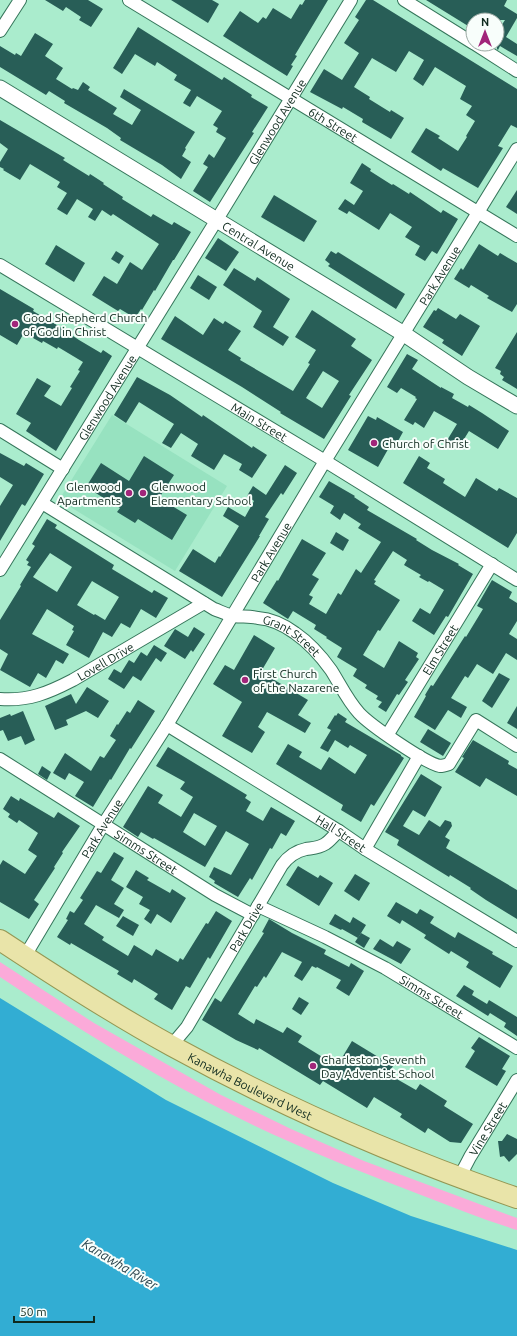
<svg xmlns="http://www.w3.org/2000/svg" width="517" height="1336" viewBox="0 0 517 1336" font-family="Ubuntu,sans-serif">
  <rect width="100%" height="100%" fill="#aaeccd"/>
  <path fill="#97e2c0" d="M112,415l115,71 -52,85 -116,-71z"/>
  <path fill="#fbaad9" d="M0,962l94,61 127,72 70,34 73,32 153,57v12c-33,-10 -64,-23 -96,-35 -50,-19 -100,-39 -149,-61 -95,-44 -185,-99 -272,-157z"/>
  <path fill="#32add3" d="M0,998l166,102 167,83 78,33 106,34v86h-517z"/>
  <g fill="#285e57" fill-rule="evenodd">
    <path d="M45,0h43l15,9 -12,18 -12,-7 2,-3 -15,-10 -3,4z"/>
    <path d="M171,0h41l7,4 -11,19z"/>
    <path d="M305,0h23l-33,55 2,1 -6,9 2,1 -6,10 -64,-40 17,-25 18,12 5,-6 3,2 7,-11 18,11 9,-15 2,1z"/>
    <path d="M366,0h7l144,89v39l-6,-3 -13,21 5,2 -25,40 -35,-20 -2,3 -30,-19 15,-24 14,8 -2,2 20,13 9,-14 -1,-1 9,-15 -9,-6 6,-9 -12,-7 6,-13 -31,-19 -12,19 -10,-7 11,-19 -15,-9 -13,21 -24,-14 -18,29 16,10 -1,2 21,13 1,-2 13,8 -13,21 -29,-17 1,-3 -20,-12 -1,2 -32,-17 14,-23 18,11 17,-27 -15,-10 15,-23 -4,-3z"/>
    <path d="M426,0h81l-3,6 13,8v4l-11,19 11,7v12l-17,-10 -2,4 -1,-1v-17l8,-12h-32v9z"/>
    <path d="M138,27l84,53 2,-3 28,18 -1,2 17,10 -16,25 2,1 -44,69 -17,-11 15,-24 -5,-3 6,-10 5,4 12,-20 -10,-6 2,-4 -5,-3 9,-14 -25,-15 -7,11 -7,-4 8,-13 -17,-10 3,-5 -20,-13 -2,4 -20,-12 -13,20 -9,-6z"/>
    <path d="M35,33l18,11 -8,12 18,12 -7,11 16,10 1,-1 5,2 5,-8 7,5 -2,3 29,18 -4,6 19,11 9,-15 -21,-13 4,-8 71,43 -10,16 1,1 -4,7 9,6 -10,17 -19,-14 -42,-25 1,-2 -14,-10 -43,-25 1,-2 -16,-10 -3,4 -46,-28v-21l15,9 1,-2 5,3z"/>
    <path d="M0,120l65,38 -2,2 26,16 1,-2 14,9 -1,1 20,13 -1,2 29,18 2,-3 19,11 2,-3 17,10 -17,28h-1l-18,31 -1,-1 -12,20 -1,-1 -6,9 -15,-9 -2,2 -26,-16 12,-19 13,8 13,-22 12,8 17,-26 -46,-30 -2,2 -9,-6 -7,11 -7,-4 5,-8 -16,-10 -10,16 -10,-6 10,-16 -10,-6 3,-5 -30,-18 -10,16 -17,-10 1,-1 -4,-2v-5l8,-13 -8,-6z"/>
    <path d="M362,163l9,6 -1,2 22,14 1,-1 16,10 1,-2 31,21 2,-3 15,9 -21,35 -5,-3 -7,10 -10,-6 5,-9 -15,-9 7,-10 -22,-14 -11,17 -30,-19 -2,3 -9,-5 7,-10 9,6 9,-14 -13,-8z"/>
    <path d="M517,190v24l-11,-7z"/>
    <path d="M274,195l43,26 -13,21 -43,-25z"/>
    <path d="M218,238l21,14 -13,19 -21,-13z"/>
    <path d="M479,244l19,12 2,-3 17,10v41l-5,8 -25,-14 2,-2 -18,-11 -2,3 -15,-9 7,-11 2,2z"/>
    <path d="M56,245l29,18 -11,19 -29,-18z"/>
    <path d="M116,251l8,5 -5,8 -8,-5z"/>
    <path d="M331,251l5,3 2,-2 67,42 -9,15 -68,-43 2,-2 -5,-4z"/>
    <path d="M234,268l21,13 2,-4 33,22 -17,28 16,10 -6,9 -30,-19 9,-16 -39,-26z"/>
    <path d="M198,275l19,12 -8,13 -19,-12z"/>
    <path d="M0,289l34,20 -1,2 34,20v1l12,8 22,13 2,-3 9,6 -56,95 -30,-20 5,-8 -15,-9 21,-36 14,8 -7,10 17,10 11,-18 -2,-1 10,-16 -2,-1 5,-8 -25,-15 -1,2 -14,-8 -1,2 -18,-10 -7,12 -17,-10z"/>
    <path d="M438,308l18,11 4,-5 20,12 -18,30 -20,-13 2,-3 -21,-13 11,-17 2,1z"/>
    <path d="M312,310l44,29 -5,7 21,14 -23,35 2,1 -27,43 -44,-26 1,-1 -39,-25 -81,-48 14,-23 28,19 11,-17 9,6 2,-3 16,10 -13,19 13,8 -1,2 53,31 17,-27 -2,-1 8,-13 -21,-13zM323,371l16,10 -17,27 -16,-10z"/>
    <path d="M517,332v57l-15,-9 2,-3 -4,-3 1,-3 -6,-3z"/>
    <path d="M407,354l11,6 -6,9 29,19v-1l13,7 -2,4 16,9 1,-2 13,8 27,18 -11,18 -29,-18 -11,18 -12,-7 11,-18 -23,-13 -10,17 -9,-6 -2,3 -9,-5 13,-21 -2,-1 1,-1 -15,-9 -4,5 -10,-6z"/>
    <path d="M137,377l33,18 32,22 1,-2 49,33 1,-2 14,9 -15,23 -13,-8 3,-6 -18,-10 -10,16 -23,-14 7,-12 -17,-11 -10,15 -9,-5 12,-19 -35,-22 -13,21 -12,-8z"/>
    <path d="M368,416l8,4 1,-3 26,15 -5,9 -2,-1 -3,5 -2,-1 -13,23 -30,-17z"/>
    <path d="M0,453l24,13 2,-3 18,11 -19,32 -3,-2 -22,37v-35l13,-21 -13,-8z"/>
    <path d="M144,456l30,19 -15,23 28,17 -15,25 -34,-21 -3,4 -18,-11 3,-4 -34,-21 15,-24 28,18z"/>
    <path d="M419,456l11,7 -3,5 18,11 -2,4 22,14 11,-19 21,13 2,-3 18,10v35l-9,15 -105,-65z"/>
    <path d="M285,465l12,8 -14,22 -2,-2 -16,24 4,2 -10,17h1l-38,61 -43,-26 14,-22 22,14 4,-7 1,1 19,-31 -16,-10 5,-9 17,10 9,-16 -7,-5 6,-10 13,9z"/>
    <path d="M329,481l26,15 -1,1 15,10 -2,3 50,29 -1,1 16,10 27,14 -1,1 15,9 -25,43 -2,-1 -12,19 -22,-14 8,-13 10,6 14,-24 -15,-9 -1,1 -9,-5 2,-2 -17,-10 3,-5 -14,-9 -19,29 2,1 -2,3 26,16 -20,31 -2,-1 -15,25 21,13 15,-27 19,12 -2,4 3,2 -14,21 3,2 -9,13 -2,-1 -11,18 -8,-5 4,-5 -6,-3 2,-3 -13,-8 2,-3 -14,-9 4,-7 -20,-12 5,-9 -16,-10 1,-1 -13,-8 2,-4 -23,-14 -5,8 -25,-16 14,-23 1,1 9,-16 15,-26 24,14 -14,22 7,4 -10,16 4,2 -4,7 17,10 12,-21 3,2 15,-26 5,4 20,-31 -23,-14 3,-4 -17,-11 -4,7 -10,-7 4,-7 -15,-9z"/>
    <path d="M47,519l10,6 -2,3 59,37 -2,4 40,24 2,-3 14,8 -12,20 -15,-9 -11,19 -9,-5 -9,14 -9,-5 -14,26 -23,-13 8,-14 -2,-1 2,-4 -27,-17 -15,25 37,20 -6,10 -7,-4 -10,18 -8,-5 -8,14 -30,-17 8,-16 -8,-5v-29l21,-34 -1,-1 11,-18 -4,-2 2,-3 -3,-2 9,-14 -3,-2zM50,553l22,14 -15,25 -24,-15zM92,581l27,16 -14,23 -10,-6 -1,1 -17,-10z"/>
    <path d="M336,532l13,8 -6,11 -13,-8z"/>
    <path d="M492,580l20,12 -3,6 8,5v18l-8,13 8,5v21l-11,-7 -13,21 -16,-10 -9,14 -3,-2 -14,22 16,9 -6,11 -13,-8 -13,20 -21,-13 12,-21 -1,-1 6,-10 2,1 32,-50 1,1 17,-28 -6,-3z"/>
    <path d="M194,627l11,7 -12,18 -2,-2 -6,9 -21,-13 11,-17 13,8z"/>
    <path d="M254,635l21,13 -13,22 5,3 -1,2 42,25 -10,15 13,8 -6,10 -38,-21 -9,15 7,5 -13,21 -30,-17 20,-34 -29,-18 12,-19 9,5z"/>
    <path d="M154,645l13,8 -6,9 -5,-4 -15,23 -8,-5 -9,13 -16,-10 6,-10 7,4 8,-13 5,3 7,-11 6,4z"/>
    <path d="M499,673l11,6 -18,29 -10,-7z"/>
    <path d="M87,687l22,14 -11,17 -12,-7 -20,9 2,5 -13,5 -10,-24 26,-12 5,10z"/>
    <path d="M138,700l17,11 -24,38 -1,-1 -19,32 -1,-1 -17,28 -18,-11 9,-14 -15,-9 -4,7 -12,-7 12,-20 26,18 9,-15 4,2 12,-18 -6,-4 7,-12 1,1 9,-14 3,2z"/>
    <path d="M517,706v23l-10,-6z"/>
    <path d="M23,711l12,29 -10,5 -4,-9 -13,5 -5,-11 -3,1v-13l10,-4 1,2z"/>
    <path d="M338,713l9,6 -2,3 56,33v1l3,2 -30,48 -3,-2 -10,18 -20,-12 2,-5 -67,-41 12,-20 14,8 -3,5 22,13 8,-13 26,17 12,-19 -17,-10 -2,3 -13,-8 -7,12 -8,-4 11,-18 -4,-2 8,-13 1,1z"/>
    <path d="M428,729l23,14 -8,13 -23,-14z"/>
    <path d="M473,740l36,21 -1,3 9,5v27l-31,-18 -6,9 -25,-15 9,-14 -2,-1z"/>
    <path d="M168,747l79,48 -2,3 6,4 -5,9 17,10 8,-14 24,14 -9,15 -5,-3 -9,16 -2,-1 -18,32 -2,-2 -12,19 -24,-14 1,-2 -6,-4 5,-10 17,8 18,-31 -23,-13 -21,36 -51,-29 -1,1 -12,-7 -3,5 -15,-10 25,-41 15,9 -5,8 23,14 12,-20 -13,-8 5,-7 -29,-16zM194,813l23,13 -12,20 -22,-14z"/>
    <path d="M42,766l9,6 -4,8 -9,-6z"/>
    <path d="M421,774l21,13 -17,30 -12,-7 -10,16 16,9 10,-15 11,7 5,-7 6,2 1,4 -7,11 5,3 -4,8 71,42v29l-31,-19 -16,-11 1,-1 -21,-13 -1,2 -52,-32 2,-5 -14,-8z"/>
    <path d="M11,796l8,5 1,-3 34,20 4,-6 22,14 -18,26 1,1 -9,14 1,1 -21,32 5,4 -10,15 -29,-17v-37l3,-5 22,14 12,-18 -9,-6 10,-17 -19,-13 -2,3 -9,-6 2,-3 -7,-5z"/>
    <path d="M114,852l10,6 -13,22 13,8 -10,16 10,6 -5,8 -23,-13 -12,19 20,13 -2,3 26,16 6,-11 18,11 4,-7 22,13 2,-4 3,2 23,-37 2,1 8,-13 16,10 -22,38 -2,-2 -18,31 -4,-2 -14,24 -18,-11 4,-5 -24,-15 -2,4 -15,-9 2,-3 -48,-28 -1,2 -13,-8 11,-17 -2,-1 4,-8 4,2 9,-13 -3,-2 7,-11 10,-16 4,2z"/>
    <path d="M298,866l20,12 2,-3 13,8 -14,23 -33,-21z"/>
    <path d="M136,870l13,8 -2,2 23,13 2,-4 14,9 -15,25 -14,-9 -6,10 -7,-5 6,-9 -11,-6 4,-7 -17,-10z"/>
    <path d="M355,874l15,9 -11,18 -15,-10z"/>
    <path d="M396,902l21,12 3,-5 14,8 -4,6 25,15 3,-6 35,20 -1,2 21,12 -13,22 -34,-21 3,-5 -18,-11 -2,3 -25,-16 2,-3 -24,-15 -2,4 -13,-8z"/>
    <path d="M335,914l15,9 3,-6 13,8 -8,13 -16,-9 -1,1 -12,-6z"/>
    <path d="M123,916l16,9 -6,11 -17,-10z"/>
    <path d="M269,919l23,14 34,17 -2,4 25,13 2,-4 13,8 -15,25 -13,-8 5,-8 -24,-13 -1,1 -4,-2 -10,15 -8,-5 8,-14 -20,-10 -16,26 -2,-2 -7,11 -2,-1 -17,28 16,10 2,-5 27,14 4,-6 15,9 -4,6 39,24 15,-25 41,25 -5,8 28,16 4,-6 27,17 -3,5 29,18 -12,19 -11,-1 -22,-14 -3,5 -25,-16 2,-3 -28,-17 -7,11 -44,-27 -3,4 -61,-37 -1,2 -22,-10 -34,-20 13,-22 6,4 43,-69 -2,-1z"/>
    <path d="M361,933l9,5 -6,10 -9,-6z"/>
    <path d="M380,939l13,8 4,-6 14,8 -10,15 -28,-15z"/>
    <path d="M464,985l10,6 -2,4 15,9 2,-4 28,17v19l-13,-9 2,-4 -16,-10 -2,3 -32,-20z"/>
    <path d="M299,997l10,6 -8,12 -9,-6z"/>
    <path d="M479,1037l31,19 -8,13 4,2 -9,15 -32,-19 10,-16 -4,-3z"/>
    <path d="M507,1134l10,5v15l-8,8 -5,-6 -4,1 -2,-16h4z"/>
  </g>
  <g fill="none" stroke-linecap="round" stroke-linejoin="round">
    <defs>
      <g id="minor">
        <path id="s1" d="M129,0l388,236"/>
        <path d="M404,0l69,43"/>
        <path d="M0,31l20,-31"/>
        <path d="M475,44l42,27"/>
        <path id="s2" d="M0,265l325,196 192,119"/>
        <path d="M0,430l63,39"/>
        <path id="s3" d="M42,503l172,106c6,2 13,6 20,7 8,1 16,0 24,2 13,1 26,7 37,15 13,9 26,23 36,37 9,14 16,30 28,43 11,12 66,50 81,53 3,0 6,-1 9,-2l27,-44 41,26"/>
        <path id="s4" d="M0,570l216,-349 135,-221"/>
        <path id="s5" d="M0,699c29,2 48,-6 73,-19l131,-77"/>
        <path id="s6" d="M167,725l172,106 26,18 152,92"/>
        <path id="s7" d="M388,734l104,-170"/>
        <path id="s8" d="M0,759l215,136 38,20"/>
        <path d="M365,849l54,-93"/>
        <path id="s9" d="M258,906l67,31 60,31 132,80"/>
        <path id="s10" d="M25,956l78,-131 64,-100 158,-264 192,-312"/>
        <path id="s11" d="M171,1046l16,-19 95,-162c6,-8 14,-14 24,-16 6,-1 13,-1 19,-5 5,-3 9,-9 14,-13"/>
        <path id="s12" d="M459,1178l11,-21 47,-77"/>
      </g>
      <g id="tertiary">
        <path id="s13" d="M0,88l404,246 64,43 49,29"/>
      </g>
      <g id="primary">
        <path id="s14" d="M0,940c56,37 113,74 172,106 111,61 226,111 345,152"/>
      </g>
    </defs>
    <use href="#minor" stroke="#36765b" stroke-width="14"/>
    <use href="#tertiary" stroke="#36765b" stroke-width="17"/>
    <use href="#primary" stroke="#949753" stroke-width="22"/>
    <use href="#minor" stroke="#fff" stroke-width="12"/>
    <use href="#tertiary" stroke="#fff" stroke-width="15"/>
    <use href="#primary" stroke="#e9e4a9" stroke-width="20"/>
  </g>
  <g fill="#a1257a" stroke="#f8fefb" stroke-width="1.5">
    <circle cx="15" cy="324" r="4"/>
    <circle cx="374" cy="443" r="4"/>
    <circle cx="129" cy="493" r="4"/>
    <circle cx="143" cy="493" r="4"/>
    <circle cx="245" cy="680" r="4"/>
    <circle cx="313" cy="1066" r="4"/>
  </g>
  <g text-anchor="middle" dominant-baseline="central" stroke-width="4" stroke-linejoin="round" paint-order="stroke">
    <g font-size="12" fill="#0f2a1e" stroke="#f8fefb">
      <text stroke="none"><textPath href="#s4" startOffset="527">Glenwood Avenue</textPath></text>
      <text stroke="none"><textPath href="#s1" startOffset="239">6th Street</textPath></text>
      <text stroke="none"><textPath href="#s13" startOffset="303">Central Avenue</textPath></text>
      <text stroke="none"><textPath href="#s10" startOffset="797">Park Avenue</textPath></text>
      <text stroke="none"><textPath href="#s4" startOffset="203">Glenwood Avenue</textPath></text>
      <text stroke="none"><textPath href="#s2" startOffset="303">Main Street</textPath></text>
      <text stroke="none"><textPath href="#s10" startOffset="473">Park Avenue</textPath></text>
      <text stroke="none"><textPath href="#s3" startOffset="286">Grant Street</textPath></text>
      <text stroke="none"><textPath href="#s7" startOffset="99">Elm Street</textPath></text>
      <text stroke="none"><textPath href="#s5" startOffset="114">Lovell Drive</textPath></text>
      <text stroke="none"><textPath href="#s10" startOffset="149">Park Avenue</textPath></text>
      <text stroke="none"><textPath href="#s6" startOffset="205">Hall Street</textPath></text>
      <text stroke="none"><textPath href="#s8" startOffset="173">Simms Street</textPath></text>
      <text stroke="none"><textPath href="#s11" startOffset="141">Park Drive</textPath></text>
      <text stroke="none"><textPath href="#s9" startOffset="196">Simms Street</textPath></text>
      <text stroke="none"><textPath href="#s14" startOffset="290">Kanawha Boulevard West</textPath></text>
      <text stroke="none"><textPath href="#s12" startOffset="57">Vine Street</textPath></text>
    </g>
    <g font-size="12" fill="#0f2a1e" stroke="#f8fefb" text-anchor="start">
      <text x="23" y="317">Good Shepherd Church<tspan x="23" dy="14">of God in Christ</tspan></text>
      <text x="382" y="443">Church of Christ</text>
      <text x="121" y="486" text-anchor="end">Glenwood<tspan x="121" dy="14">Apartments</tspan></text>
      <text x="151" y="486">Glenwood<tspan x="151" dy="14">Elementary School</tspan></text>
      <text x="253" y="673">First Church<tspan x="253" dy="14">of the Nazarene</tspan></text>
      <text x="321" y="1059">Charleston Seventh<tspan x="321" dy="14">Day Adventist School</tspan></text>
    </g>
    <g font-size="13" font-style="italic" fill="#27414a" stroke="#f8fefb">
      <text transform="translate(120 1264) rotate(31)">Kanawha River</text>
    </g>
  </g>
  <g transform="translate(485 32)"><circle r="19" fill="#f8fefb" stroke="#9ba9a3"/>
  <path d="M0-3L7 15L0 10L-7 15Z" fill="#a1257a"/>
  <text y="-6" font-size="11" font-weight="bold" text-anchor="middle" fill="#0f2a1e">N</text>
  </g>
  <path d="M14 1316v6h80v-6" fill="none" stroke="#0f2a1e" stroke-width="2"/>
  <text x="20" y="1316" font-size="12" fill="#0f2a1e" stroke="#f8fefb" stroke-width="3" paint-order="stroke">50 m</text>
</svg>
